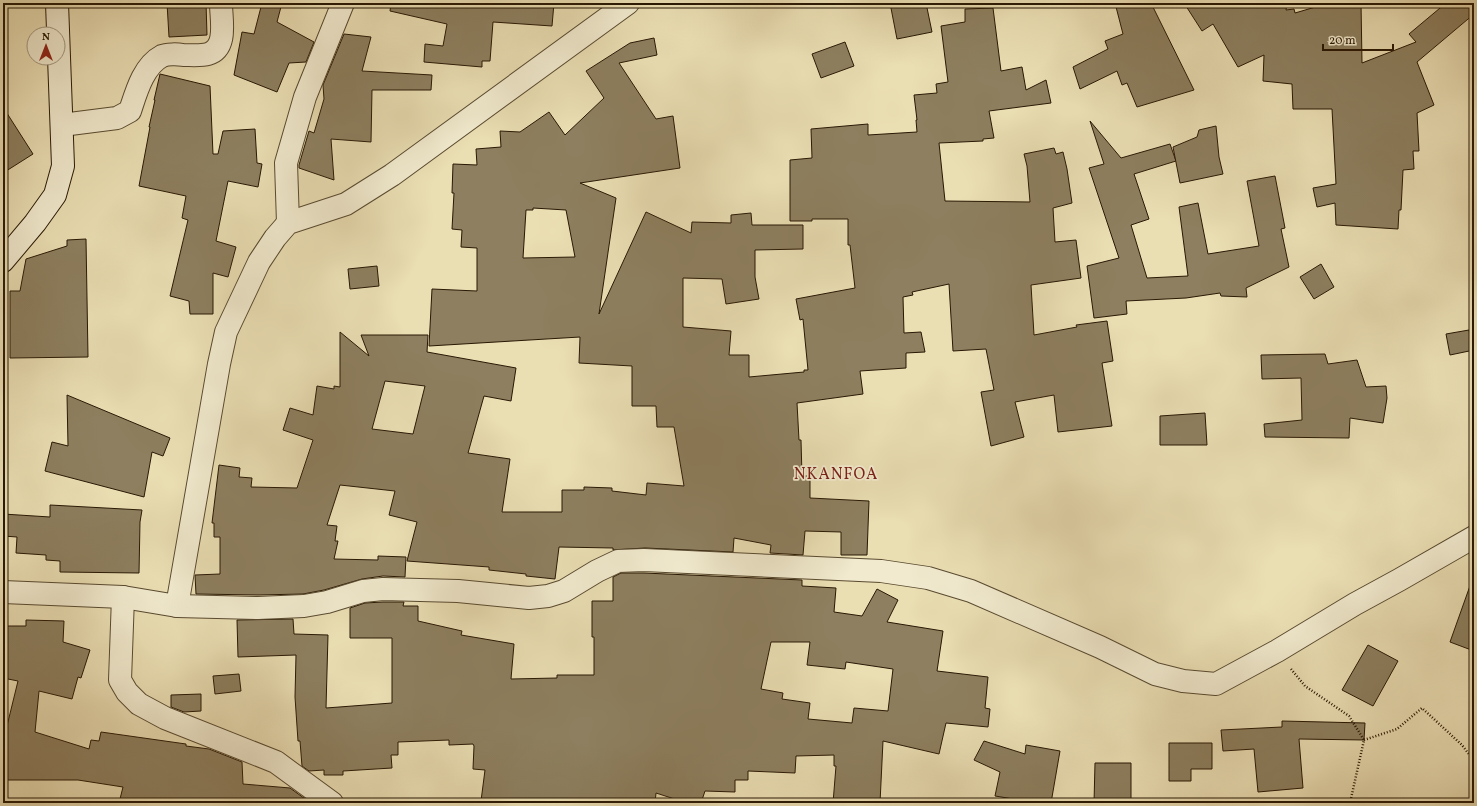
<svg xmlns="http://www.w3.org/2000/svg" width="1477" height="806" viewBox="0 0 1477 806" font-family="Vollkorn,serif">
  <rect width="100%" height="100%" fill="#eadeb3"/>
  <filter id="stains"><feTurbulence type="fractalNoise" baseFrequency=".005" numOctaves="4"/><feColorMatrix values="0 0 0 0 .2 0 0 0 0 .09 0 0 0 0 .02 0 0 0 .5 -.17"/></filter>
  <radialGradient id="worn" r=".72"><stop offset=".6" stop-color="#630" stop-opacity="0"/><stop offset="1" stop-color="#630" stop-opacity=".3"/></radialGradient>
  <g fill="#8d7f5f" stroke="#291804" fill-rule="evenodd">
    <path d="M167,3h39l1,32 -38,2z"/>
    <path d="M262,3h20l-5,19 37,20 -8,20 -17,1 -12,29 -43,-17 8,-43 12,2z"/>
    <path d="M391,3h163l-2,23 -59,-4 -3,39h-8v6l-58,-5 1,-18 18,2 4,-22 -57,-13z"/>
    <path d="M890,3h36l6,29 -35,7z"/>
    <path d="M1115,3h36l43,87 -57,17 -10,-24 -5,2 -5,-14 -37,18 -7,-22 35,-18 -3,-8 18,-7z"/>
    <path d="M1184,3h103l-1,7 8,-1 1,4 34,-10h32l1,60 54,-21 -7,-8 37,-31h28v11l-57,48 17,43 -17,8 2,38h-6l1,18 -11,1 -2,40h-2l-1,19 -62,-4 -1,-22 -18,4 -4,-19 23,-4 -4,-75h-39l-1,-25 -29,-3 1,-26 -26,12 -25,-43 -11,7z"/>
    <path d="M993,8l8,63 21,-4 4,23 20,-10 5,23 -62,8 5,27 -11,1v2l-44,2 6,58 85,1 -3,-36 -3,-12 30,-6 2,6 7,-2 4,17 5,34 -19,5 2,34 21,-2 5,38 -50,7 3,50 43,-8 -1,-2 31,-4 6,40 -11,2 10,63 -54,6 -4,-37 -39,7 9,35 -33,9 -10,-54 13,-2 -8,-41 -33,2 -4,-67 -37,8 1,3 -10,2 1,36 17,-1 4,20 -19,1v15l-46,3 3,23 -66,9 2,37h2l1,36h8v22l59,3 -2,54h-26v-23l-36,-1 -2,24 -33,-2 1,-8 -37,-7 -1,14 -88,-4 -32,2v-2l-54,-1 -4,32 -29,-3v-2l-37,-4v-3l-82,-6 10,-39 -28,-7 6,-24 -55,-6 -13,40 10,1 -2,15h3l-4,18 44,1v-4l28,1 -1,20 -22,-1 -21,3 -38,11 -21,4 -45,1 -62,-1 -1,-19 25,-1v-37h-6v-14h-2l7,-58 21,3 -1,9 13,1 -1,9 46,1 16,-48 -30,-10 7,-22 23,7 4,-29 17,3v-3l6,1v-55l29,24 -8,-21h67l-1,17 89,16 -5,33 -27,-5 -16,57 42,6 -8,53h60v-22h22v-3l28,1v3l34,4 1,-12 37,3 -10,-59h-17l-1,-21h-24v-40l-53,-3 1,-26 -151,9 3,-57 45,2v-43l-16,-1 1,-17 -10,-1 2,-36h-2l1,-29 24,1 -1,-16 25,-2 -1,-16 20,1 29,-20 16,23 39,-37 -18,-27 44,-28 24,-5 3,17 -38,8 37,56 17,-3 7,52 -100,15 36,15 -17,116 47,-102 45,21 1,-11 39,1v-8l20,-2 1,12h51v24l-48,1v27l4,22 -33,5 -4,-25 -39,-1v49l48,4 -2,24h20v22l55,-5v-2h4l-5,-51 -3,1 -4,-21 59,-11 -5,-43h-2v-26h-36v2h-22v-61l22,-2 -1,-29 57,-5v11l49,-3 -1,-12h1l-3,-25 23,-2 -1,-9 12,-2 -7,-56 24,-4v-13zM533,208l33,2 9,47 -52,1 3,-48h7zM385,381l40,5 -12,48 -41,-5z"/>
    <path d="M344,34l27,3 -9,34 70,4 -1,15h-59l-1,52 -40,-3 3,41 -35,-12v-3l10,-34 5,2 10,-34 -1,-14z"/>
    <path d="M845,42l9,24 -33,12 -9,-24z"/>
    <path d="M160,74l50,12 3,68h5l5,-23 32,-2 2,34 5,1 -4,23 -30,-6 -12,60 20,6 -8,30 -15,-4v41h-23l-1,-13 -19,-5 18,-76 -6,-2 4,-22 -47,-10 11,-59h-1l6,-27h-1z"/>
    <path d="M3,107l30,47 -30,19z"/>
    <path d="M1090,121l31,37 49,-14 6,17 -42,13 15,45 -18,6 16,53 41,-2 -9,-69 19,-4 10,51 51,-8 -12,-65 28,-5 10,52 -4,1 8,38 -43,21 1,9 -26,-1 -1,-3 -34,5 -60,3 1,13 -33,4 -7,-52 32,-8 -30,-90 15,-4z"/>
    <path d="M1216,126l3,31 4,17 -43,9 -7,-36 24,-10 2,-7z"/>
    <path d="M86,239l2,118 -78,1v-67h10l6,-32 41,-13v-6z"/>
    <path d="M1321,264l13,23 -20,12 -14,-22z"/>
    <path d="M377,266l2,20 -29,3 -2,-20z"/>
    <path d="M1469,330l5,20 -24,5 -4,-21z"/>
    <path d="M1325,354l3,10 29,-4 9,27 20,-1 1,12 -4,25 -33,-5 -1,20 -84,-1 -1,-13 38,-4 -1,-42 -39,1 -1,-24z"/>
    <path d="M67,395l103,43 -7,18 -11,-4 -8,45 -99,-26 7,-29 16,4z"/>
    <path d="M1205,413l2,32h-47v-29z"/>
    <path d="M50,505l92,5 -2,12 -1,51 -79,-1v-11l-14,-1v-5l-30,-2 1,-16 -14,-1v-22l47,3z"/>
    <path d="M621,573h23l158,7v6l34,2 -2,24 28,4 15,-27 21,11 -11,22 56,9 -6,40 51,6 -3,31 5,1 -2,18 -42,-4 -7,31 -56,-13 -3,62h-47l3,-37h-2v-11l-38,1 -1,17 -47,-2v9h-13v12l-30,-1 -4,12h-14l-31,-10 -1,10h-164l-10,-2 4,-31 -12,-1 1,-23 -1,-2 -24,1v-5l-51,2v13h-7l1,13 -49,3v4h-19v-5l-15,1 -7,-5 -2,-25h-2l-3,-44 1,-42 -58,2 -1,-37 56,-1 1,15 34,1 -2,73 66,-5v-65h-42v-30l15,-5 18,-1h21l-1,4h15v15l44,10 -1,4 53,9 -3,35 46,-1v-3h37v-38h-2v-36h21v-24zM771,642h39l-3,23 38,4 1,-7 47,7 -5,42 -34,-3 -2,15 -44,-4 2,-16 -28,-4 1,-6 -22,-4z"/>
    <path d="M1471,583h3v68l-24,-9z"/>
    <path d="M26,620l38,1 -1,21 27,8 -9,28 -3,-1 -6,22 -33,-8 -4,41 54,17 2,-9 8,1 2,-9 85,12v2l23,3 33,13 1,22 47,4 18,13v2h-189l4,-16 -45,-7h-75v-50h3l12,-49 -15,-3v-52h23z"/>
    <path d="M1368,645l30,16 -25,45 -31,-16z"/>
    <path d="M239,674l2,17 -26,3 -2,-18z"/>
    <path d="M201,694v17l-17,1 -13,-5v-12z"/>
    <path d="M1282,721l83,2 -1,17 -65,-1 4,49 -45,4 -4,-43 -31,2 -2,-21 61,-3z"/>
    <path d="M984,741l41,13 1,-9 34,6 -9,52h-13l-43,-7 5,-24 -26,-12z"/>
    <path d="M1169,743h43v26h-21v12h-22z"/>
    <path d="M1095,763h36v40h-37z"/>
  </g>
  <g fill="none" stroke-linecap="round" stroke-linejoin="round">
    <defs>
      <g id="street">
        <path d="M62,125l55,-7 13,-7c6,-18 13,-45 32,-55 5,-2 15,-2 21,-1 8,0 18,1 25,-1 20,-6 13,-34 13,-51"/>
        <path d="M288,223l-2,-60 19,-66 38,-94"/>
        <path d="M3,592l120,5 54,9 81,2 46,-2 23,-4 36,-11 20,-2 75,2 71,7 19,-2 16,-5 33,-20 21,-10 26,-1 237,11 47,7 43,13 129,56 55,27 28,7 33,3 61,-33 78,-47 44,-24 75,-43"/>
        <path d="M123,597l-3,83 7,12 12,12 26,14 111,44 56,41"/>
        <path d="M177,606l42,-242 7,-32 33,-70 16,-24 13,-15 58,-19 46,-29 236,-172"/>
      </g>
      <path id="secondary" d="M3,261l32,-38 20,-28 8,-29 -6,-163"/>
    </defs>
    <use href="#street" stroke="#594a30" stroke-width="24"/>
    <use href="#secondary" stroke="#291804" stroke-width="24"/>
    <g stroke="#291804" stroke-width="2.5" stroke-dasharray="1 2" stroke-linecap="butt">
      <path d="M1291,669l14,17 44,30 15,24 -14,63"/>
      <path d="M1364,740l33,-11 25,-21 40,37 12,16"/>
    </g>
    <use href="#street" stroke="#f1eace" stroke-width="22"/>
    <use href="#secondary" stroke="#f1eace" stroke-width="22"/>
  </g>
  <g text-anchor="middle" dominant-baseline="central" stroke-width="3.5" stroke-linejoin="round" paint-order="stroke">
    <g font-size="16" letter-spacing="1" fill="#7a1f14" stroke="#f1eace">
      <text x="836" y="475">NKANFOA</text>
    </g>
  </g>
  <rect width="1477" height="806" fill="none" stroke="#eadeb3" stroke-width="16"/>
  <rect x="4" y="4" width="1469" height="798" fill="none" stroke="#291804" stroke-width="2"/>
  <rect x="8" y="8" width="1461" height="790" fill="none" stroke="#291804"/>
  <g transform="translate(46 46)"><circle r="19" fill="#f1eace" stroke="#a1967d"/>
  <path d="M0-3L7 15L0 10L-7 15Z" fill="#8f2418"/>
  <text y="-6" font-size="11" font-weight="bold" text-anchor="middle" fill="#291804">N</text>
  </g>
  <path d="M1323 44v6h70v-6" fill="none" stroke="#291804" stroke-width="2"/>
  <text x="1329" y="44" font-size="12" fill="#291804" stroke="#f1eace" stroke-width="3" paint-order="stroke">20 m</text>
  <rect width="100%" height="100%" filter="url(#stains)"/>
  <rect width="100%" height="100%" fill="url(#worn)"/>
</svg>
